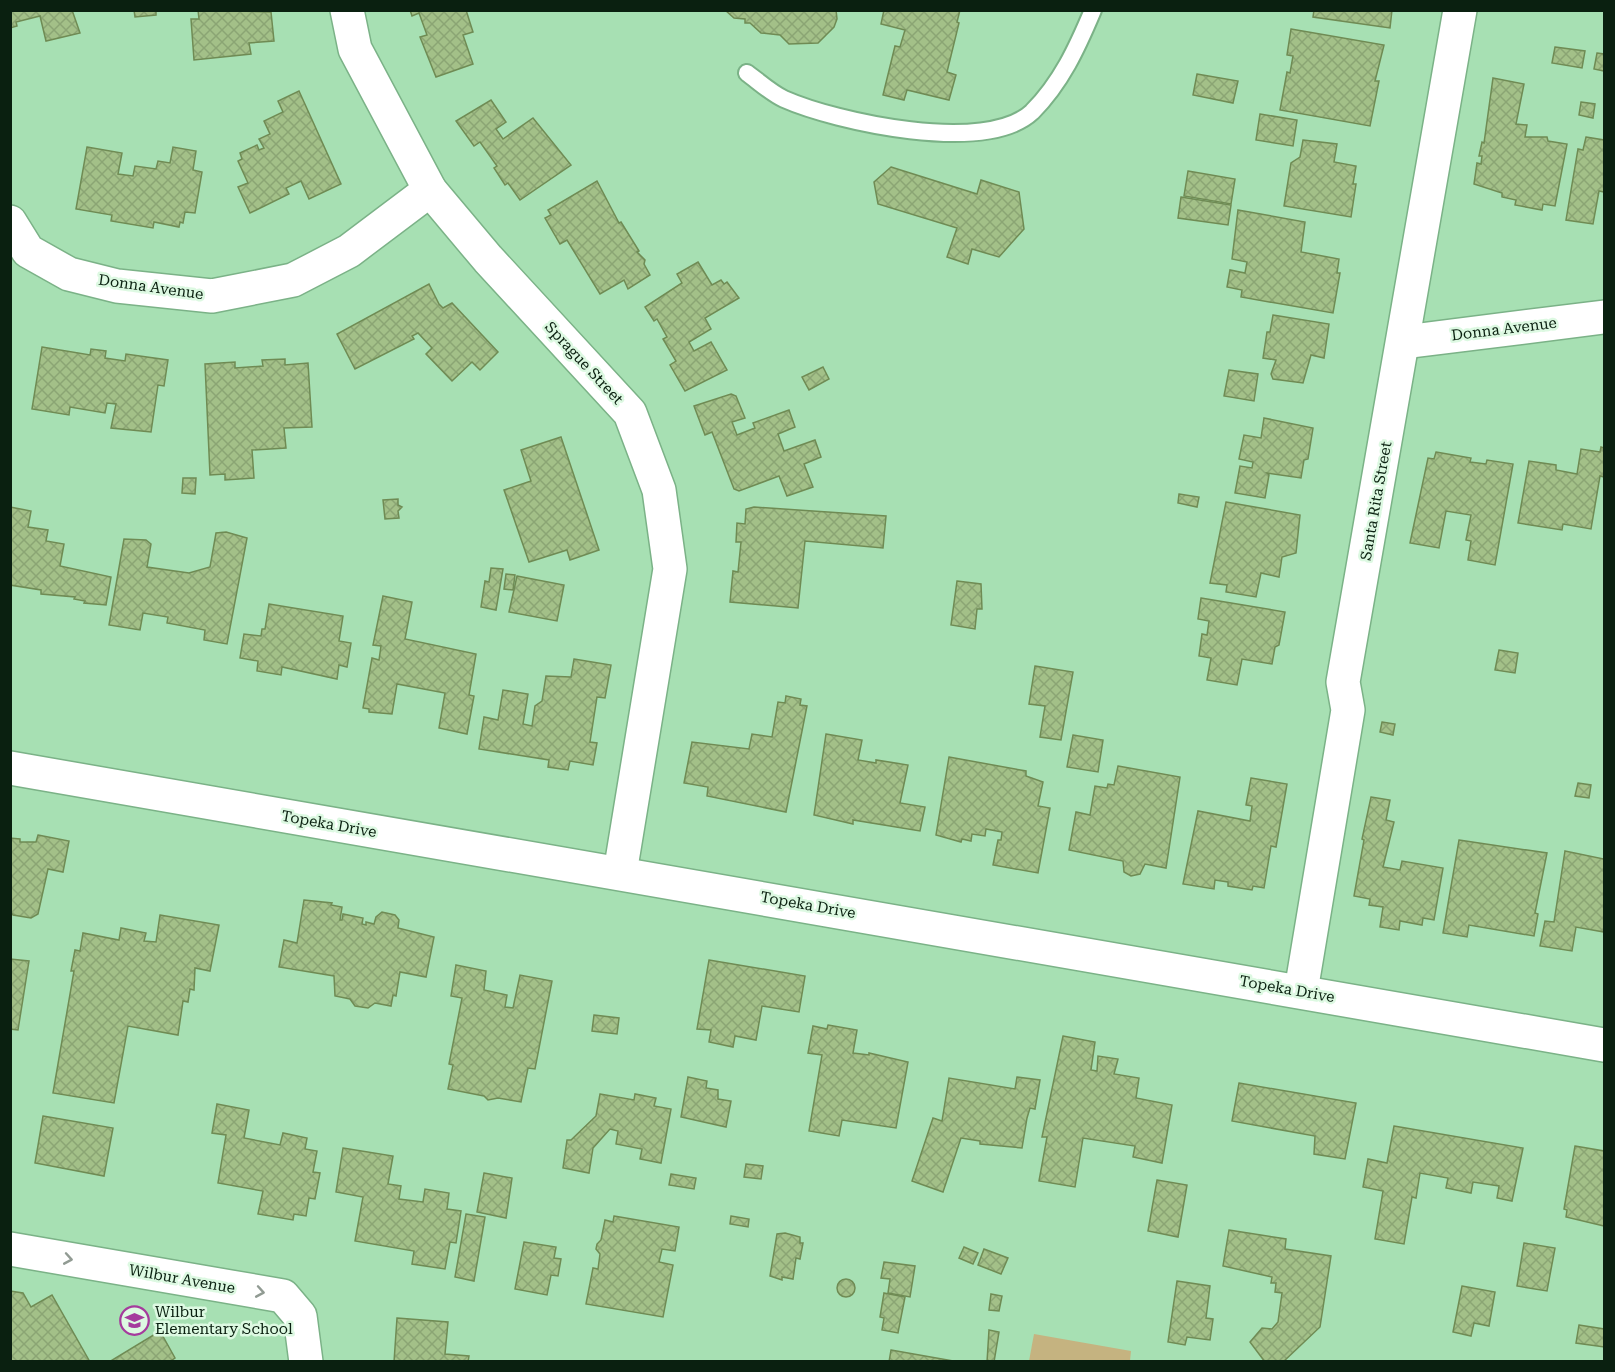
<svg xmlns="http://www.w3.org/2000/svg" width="1615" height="1372" viewBox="0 0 1615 1372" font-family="'Roboto Serif',serif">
  <defs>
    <pattern id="building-cross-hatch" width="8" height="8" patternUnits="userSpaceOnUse" patternTransform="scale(1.5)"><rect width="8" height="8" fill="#a3c088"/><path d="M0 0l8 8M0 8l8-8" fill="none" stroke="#8ba574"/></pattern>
  </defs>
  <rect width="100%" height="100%" fill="#a7e0b3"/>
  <path fill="#c5b380" d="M1034,1334l97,17 -1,10h-101z"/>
  <g fill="url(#building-cross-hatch)" stroke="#6f8b54" stroke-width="1.5">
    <path d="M10,10h62l8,23 -34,8 -6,-25 -24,6 1,4 -7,2z"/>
    <path d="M134,10h22v5l-21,2z"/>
    <path d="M198,10l73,2 3,29 -25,2 2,11 -57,6 -3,-41h8z"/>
    <path d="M410,10h56l7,22 -10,3 10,29 -37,13 -16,-40 7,-2 -8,-22 -7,3z"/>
    <path d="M725,10h111l1,9 -3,8 -16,16 -29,1 -9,-9 -19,-2 -11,-10h-5v-4l-11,-1z"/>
    <path d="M884,10h76l-3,12 2,1 -12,49 9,3 -7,25 -42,-10 -3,10 -21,-5 12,-49 5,1 5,-17 -24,-6z"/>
    <path d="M1314,10h78l-2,18 -77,-11z"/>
    <path d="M1291,29l93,16 -9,36h4l-9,45 -90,-16 7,-38 3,1 3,-17 -6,-1z"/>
    <path d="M1555,47l30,4 -3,17 -30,-5z"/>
    <path d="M1597,53l7,1v17l-10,-2z"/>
    <path d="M1197,74l41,7 -5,22 -40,-8z"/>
    <path d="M1493,78l31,6 -8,40 11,1 -2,12h22l1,4 19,3 -12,62 -12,-2 -1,6 -27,-5 1,-5 -14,-3v-4l-28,-9 3,-21 4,1 1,-8h-3l3,-14 2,1z"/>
    <path d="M299,91l42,93 -32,15 -8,-18 -15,7 3,6 -39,19 -12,-26 10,-4 -10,-22 4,-2 -2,-6 17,-8 2,5 5,-2 -5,-9 11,-5 -6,-13 19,-9 -5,-11z"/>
    <path d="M491,100l15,22 -10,7 7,10 30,-21 38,47 -51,35 -12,-17 -3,2 -11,-17 3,-2 -17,-24 -6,4 -18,-25z"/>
    <path d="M1581,102l14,2 -2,14 -14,-3z"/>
    <path d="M1260,114l37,6 -4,26 -37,-6z"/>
    <path d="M1586,137l18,3v52l-5,-1 -6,33 -27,-4 12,-71 5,1z"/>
    <path d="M1303,140l34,4 -3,18 22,4 -3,18h3l-5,33 -67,-11 7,-43 9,-6z"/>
    <path d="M87,147l35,6 -4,21 15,2 2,-10 21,3 2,-8 12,2 3,-16 23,4 -3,19 9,2 -7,41 -10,-1 -2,11 -3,-1 -1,5 -25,-5 -1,6 -42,-7 1,-6 -36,-6z"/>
    <path d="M891,167l86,27 4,-14 38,12 5,37 -25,28 -27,-8 -4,15 -21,-7 10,-29 -79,-24 -4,-22z"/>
    <path d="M1188,171l47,8 -4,25 -47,-8z"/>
    <path d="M597,181l22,42 2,-1 18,29 -2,1 8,8 -1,4 6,11 -22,14 -4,-9 -24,14 -33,-54 -7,4 -15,-26 6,-3 -3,-5z"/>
    <path d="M1181,197l50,8 -3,20 -50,-7z"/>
    <path d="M1238,210l67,12 -4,30 38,7 -2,14h3l-7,40 -92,-16 1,-7 -15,-3 3,-17 15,3 2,-11 -15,-3z"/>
    <path d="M698,262l14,23 9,-5 3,4 3,-2 12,16 -34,20 6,11 -22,13 5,9 17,-9 16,28 -42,21 -15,-26 6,-4 -13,-22 4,-2 -10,-18 -3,2 -9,-14 37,-24 -5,-9z"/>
    <path d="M429,284l10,20 4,4 9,-5 46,49 -18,18 -8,-8 -20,19 -26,-27 6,-6 -14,-15 -6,3 2,3 -59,30 -18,-35z"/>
    <path d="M1273,315l56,9 -5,34 -13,-3 -8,28 -30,-4 -2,-5 5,-14 -13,-2 4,-26h3z"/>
    <path d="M42,347l48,8 1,-6 15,2 -1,7 20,3 1,-7 42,6 -4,26 -6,-1 -7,47 -40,-4 5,-24 -9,-1 -2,10 -35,-6 -1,8 -37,-6z"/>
    <path d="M285,359v6l23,-2 4,64 -28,1 2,20 -34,2 2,28 -29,2v-6l-15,1 -5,-111 30,-2v6l28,-2 -1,-6z"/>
    <path d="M823,367l6,12 -20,11 -7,-13z"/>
    <path d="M1229,370l29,4 -4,27 -30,-5z"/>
    <path d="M731,394l5,2 9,22 -13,4 5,13 18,-7 -2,-5 36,-13 6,17 -17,7 6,17 31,-11 6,17 -17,7 9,23 -26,9 -8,-20 -40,15 -5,-2 -22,-57 -7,3 -11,-29z"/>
    <path d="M1264,418l49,10 -5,31 -4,1 -3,18 -34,-5 2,2 -4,23 -30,-5 5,-27 12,2 1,-6 -14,-3 5,-24 17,3z"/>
    <path d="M561,437l38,113 -29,10 -3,-10 -38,12 -25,-72 27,-9 -10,-31z"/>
    <path d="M1601,447l3,1v29l-4,-1 -9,53 -28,-5 -1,6 -44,-7 11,-62 27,4v5l21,4 4,-25 19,3z"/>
    <path d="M1436,452l35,6 -1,4 16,2 1,-4 26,4 -18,101 -27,-5 3,-19 -5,-1 5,-25 -25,-4 -7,37 -29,-5 18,-85 6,1z"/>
    <path d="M183,478h13l-1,16 -13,-1z"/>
    <path d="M1179,494l20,3 -2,10 -19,-4z"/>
    <path d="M398,499v6l4,2 -4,4 1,7 -14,1 -2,-19z"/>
    <path d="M1226,502l74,13 -4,38 -14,4 -3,20 -18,-4 -5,24 -30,-5 1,-7 -17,-2z"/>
    <path d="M10,507l21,4 -3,16 20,3 -2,11 18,3 -4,22 51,11 -5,28 -22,-2 1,-2 -11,-2 1,-2 -34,-3v-4l-31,-5z"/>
    <path d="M754,507l132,9 -3,32 -78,-7 -7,67 -68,-6 3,-31 5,1 3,-30h-5l1,-19 8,1 1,-15z"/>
    <path d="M226,532l21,6 -20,106 -23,-4 1,-10 -38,-7 1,-6 -25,-4 -3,17 -31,-5 15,-86 22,1 5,4 -4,23 42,6 21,-6 6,-34z"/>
    <path d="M491,568l12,1 -7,41 -15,-3 4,-26 4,1z"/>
    <path d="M506,574l9,1 -2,15 -9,-1z"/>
    <path d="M517,576l47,9 -7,36 -48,-9z"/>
    <path d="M957,581l24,3 1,25h-5l-2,20 -24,-4z"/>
    <path d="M383,596l29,6 -7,37 71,15 -7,41 5,1 -7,38 -28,-6 6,-35 -48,-9 -5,30 -23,-2v-3l-6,-1 9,-50 7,2 2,-14 -8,-1z"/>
    <path d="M1201,598l84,14 -6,33 -4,2 -3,17 -30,-5 -5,26 -30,-5 4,-22 -12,-2 3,-22 5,1 2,-14 -11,-2z"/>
    <path d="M269,604l74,12 -4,25 12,2 -4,24 -8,-2 -2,14 -55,-12 -1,8 -24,-4 1,-10 -18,-3 4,-24 17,2 1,-7h3z"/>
    <path d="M1499,650l19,3 -3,20 -20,-3z"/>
    <path d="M574,659l37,6 -6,33 -8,-1 -7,45 7,1 -4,22 -23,-4 -2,9 -20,-3 1,-7 -70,-11 5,-32 14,3 5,-30 25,4 -5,30 9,2 3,-20 7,-5 4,-25 25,1z"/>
    <path d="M1035,666l38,6 -12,68 -21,-3 5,-31 -16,-2z"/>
    <path d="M786,696l15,3 -1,6 7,1 -21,106 -79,-16 1,-9 -24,-4 8,-41 57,7 3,-15 20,3 6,-35 7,1z"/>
    <path d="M1382,722l13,2 -2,11 -13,-3z"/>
    <path d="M826,734l36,6 -4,20 18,3v-3l32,5 -8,38 25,4 -5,24 -67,-11v4l-39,-9z"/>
    <path d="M1073,735l30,5 -5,32 -31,-5z"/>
    <path d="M949,757l77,14v5l17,6 -5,24 12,2 -12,65 -45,-8 5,-25h3l1,-8 -16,-3 -1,7 -13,-2 -1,7 -9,-2 -1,3 -25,-7z"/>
    <path d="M1118,766l62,11 -14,91 -21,-4 -5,10 -9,2 -7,-4 -1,-11 -54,-11 7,-38 14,3 5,-29 12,2 1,-4 6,1z"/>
    <path d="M1251,778l36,6 -11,63 -5,-1 -7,42 -11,-2 -1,4 -24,-4v-4l-13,-2 -1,9 -31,-5 15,-73 52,10 2,-15 -6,-1z"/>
    <path d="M1578,783l13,2 -2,13 -14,-2z"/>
    <path d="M1371,797l19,3 -4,20 8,2 -11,45 17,3 2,-9 41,7 -9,52 -11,-2 -1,7 -22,-4 -1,9 -19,-3 3,-20 -14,-2 1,-6 -16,-3 10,-56 -2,-1z"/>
    <path d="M38,835l31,6 -6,31 -15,-3 -10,45 -7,4 -18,-3 -3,-4v-73l10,1v3h16z"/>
    <path d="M1459,840l88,13 -12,60 3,1 -4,22 -65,-11 -2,12 -24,-4z"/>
    <path d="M1565,851l39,8v73l-28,-5 -4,24 -32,-5 5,-25 9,1z"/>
    <path d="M304,900l28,3 -1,2 11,2 -2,13h2l1,-6 20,4 -1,6 4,1v-3l8,2 2,-7 6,-5 13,3 4,5 -1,8 36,9 -8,40 -26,-5 -4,24 -3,-1 -2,11 -16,-3 -7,5 -13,-2 -5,-7 -15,-3 -1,-20 -55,-9 5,-27 13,3z"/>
    <path d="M160,915l59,10 -9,46 -15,-3 -1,22 -4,-1 -2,13 -5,-1 -5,34 -50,-9 -14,77 -61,-10 21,-122h-3l4,-21 5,1 3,-18 36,7 2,-12 25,5 -2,8 12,1z"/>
    <path d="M10,959l19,2 -11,69 -8,-1z"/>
    <path d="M709,960l96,16 -6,36 -37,-6 -6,34 -21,-4 -2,11 -24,-5 2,-12 -14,-1z"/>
    <path d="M456,965l30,6 -2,19 23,5 -2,12 8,1 7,-33 32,6 -17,88 -7,-1 -7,34 -23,-4 -10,2 -4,-4 -36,-7 5,-24 -4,-1 13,-66 -11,-2z"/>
    <path d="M594,1015l25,3 -2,16 -25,-3z"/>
    <path d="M828,1025l29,5 -4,23 16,2v-2l39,9 -12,66 -54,-8 -3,16 -30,-5 13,-76 -14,-2 5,-27 14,3z"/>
    <path d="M1063,1036l32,6 -4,28 6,1 1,-15 20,3 -4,15 25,4 -3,20 36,7 -10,58 -29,-6 2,-11 -52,-8 -8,49 -36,-6 8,-44h-5z"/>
    <path d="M688,1077l19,4 -1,7 12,2v9l13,2 -5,26 -45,-10z"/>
    <path d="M1017,1077l23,3 -5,29 -5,-1 -3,10 -5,30 -42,-4v-3l-19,-3 -18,54 -31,-11 21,-63 9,3 7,-43 66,11z"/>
    <path d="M1239,1083l117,20 -11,56 -31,-5 1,-18 -83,-15z"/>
    <path d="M600,1094l34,6 1,-6 21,4 -2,8 17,3 -10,54 -21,-4 2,-10 -26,-5 2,-13 -8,-2 -17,19 -4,25 -26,-5 4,-28h4l25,-24z"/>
    <path d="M217,1104l32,6 -5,28 36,7 3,-12 24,5 -2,11 12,2 -4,21 7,1 -5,26 -6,-1 -3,18 -12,-2 -1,6 -35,-6 5,-23 -45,-8 8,-48 -14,-2z"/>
    <path d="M43,1116l70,12 -9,48 -69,-13z"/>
    <path d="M1394,1126l129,22 -11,53 -15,-3 2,-12 -26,-4 -2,11 -25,-5 2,-10 -28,-5 -4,25 -4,-1 -8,47 -29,-5 8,-48 -20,-4 5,-28 19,4z"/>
    <path d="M1575,1146l29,5v75l-38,-9 1,-7 -3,-1z"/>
    <path d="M343,1148l50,8 -5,28 13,2 -2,13 24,3 2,-13 24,4 -2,16 14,2 -5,32 -6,-1 -5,27 -33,-5 2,-13 -59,-10 8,-44 -27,-5z"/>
    <path d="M746,1164l17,2 -2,13 -17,-2z"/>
    <path d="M484,1173l28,5 -6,40 -29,-6z"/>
    <path d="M671,1174l25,4 -2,11 -25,-4z"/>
    <path d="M1157,1180l30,5 -9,52 -30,-6z"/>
    <path d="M466,1214l19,3 -11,64 -19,-4z"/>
    <path d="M614,1216l65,11 -4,24 -13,-2 -3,13 14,3 -10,52 -77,-13 7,-36 5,1 2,-15 -4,-5 1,-5 4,-4 4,-20 8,2z"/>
    <path d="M731,1216l18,3 -1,8 -18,-3z"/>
    <path d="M1229,1230l57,9 -1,10 46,7 -11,71 -37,35h-18l-15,-20 12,-14 10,1 6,-7 4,-29 -7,-1 1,-9h-5l1,-6 -49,-11z"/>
    <path d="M785,1233l15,4v6h3l-3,16 -4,-1 -3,21 -11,-2v3l-12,-4 7,-42z"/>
    <path d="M524,1242l32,5 -2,11 7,1 -3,17 -7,-1 -4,20 -32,-6z"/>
    <path d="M1524,1243l31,5 -8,43 -30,-5z"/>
    <path d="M964,1247l14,6 -5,11 -14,-6z"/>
    <path d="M984,1249l24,9 -7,16 -23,-9z"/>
    <path d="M884,1262l31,4 -5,31 -22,-4 2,-14 -9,-1z"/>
    <circle cx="846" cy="1288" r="9"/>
    <path d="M1177,1281l33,5 -4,32 7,1 -3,21 -23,-3 -2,8 -17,-3z"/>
    <path d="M1462,1286l33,6 -6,34 -15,-3 -3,13 -18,-4z"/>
    <path d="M10,1291l13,2 8,14 21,-12 38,67h-80z"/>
    <path d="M884,1293l21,4 -7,36 -16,-3 2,-12 -4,-1z"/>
    <path d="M991,1294l11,2 -3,15 -10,-1z"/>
    <path d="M397,1318l51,4 -3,32 24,2 -1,6h-74z"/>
    <path d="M1579,1325l25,4v18l-28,-4z"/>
    <path d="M989,1330l10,2 -5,30h-7z"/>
    <path d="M160,1331l15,27 -6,4h-60z"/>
    <path d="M891,1350l68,12h-70z"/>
  </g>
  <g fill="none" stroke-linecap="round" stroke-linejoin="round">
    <defs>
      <path id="lane" d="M747,73c11,8 24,20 37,26 52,23 202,56 248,13 29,-29 45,-64 61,-102"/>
      <g id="street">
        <path d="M347,10l8,39 75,141 58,69 142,154 29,77 11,79 -50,304"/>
        <path d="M10,222l18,29 41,23 48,12 95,10 81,-16 56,-29 81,-61"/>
        <path d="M1404,342l200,-25"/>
        <path d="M10,768l1594,277"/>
        <path d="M1301,991l47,-281 -5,-28 117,-672"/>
        <path d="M10,1249l273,47 17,20 6,46"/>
      </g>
    </defs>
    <use href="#lane" stroke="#7bb287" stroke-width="20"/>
    <use href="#street" stroke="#7bb287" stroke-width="36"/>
    <use href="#lane" stroke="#fff" stroke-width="16"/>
    <use href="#street" stroke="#fff" stroke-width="33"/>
  </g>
  <defs><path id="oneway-chevron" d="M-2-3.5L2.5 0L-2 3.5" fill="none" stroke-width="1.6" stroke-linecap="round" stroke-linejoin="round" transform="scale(1.5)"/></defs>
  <g stroke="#919b93">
    <use href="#oneway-chevron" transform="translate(68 1259) rotate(10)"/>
    <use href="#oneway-chevron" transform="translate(260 1292) rotate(10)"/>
  </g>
  <defs>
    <symbol id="school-ring" viewBox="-11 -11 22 22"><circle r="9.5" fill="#ddf9e2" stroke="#a53b9d" stroke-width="1.5"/><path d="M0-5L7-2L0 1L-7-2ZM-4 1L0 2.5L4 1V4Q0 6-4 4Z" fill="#a53b9d"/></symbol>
  </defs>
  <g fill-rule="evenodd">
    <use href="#school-ring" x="118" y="1304" width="33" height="33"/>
  </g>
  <g text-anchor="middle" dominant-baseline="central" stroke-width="5" stroke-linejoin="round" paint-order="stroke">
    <g font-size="15" fill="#0a2010" stroke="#ddf9e2">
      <text transform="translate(151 287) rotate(8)">Donna Avenue</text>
      <text transform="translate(1504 329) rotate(-7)">Donna Avenue</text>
      <text transform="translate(584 363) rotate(47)">Sprague Street</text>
      <text transform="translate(1376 501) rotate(-80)">Santa Rita Street</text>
      <text transform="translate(329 824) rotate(10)">Topeka Drive</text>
      <text transform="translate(808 905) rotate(10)">Topeka Drive</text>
      <text transform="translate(1287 989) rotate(10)">Topeka Drive</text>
      <text transform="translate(182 1279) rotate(10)">Wilbur Avenue</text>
    </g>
    <g font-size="15" fill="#0a2010" stroke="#ddf9e2" text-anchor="start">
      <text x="155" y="1312">Wilbur<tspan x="155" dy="17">Elementary School</tspan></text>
    </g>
  </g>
  <rect width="1615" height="1372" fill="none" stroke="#0a2010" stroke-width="24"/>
</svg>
